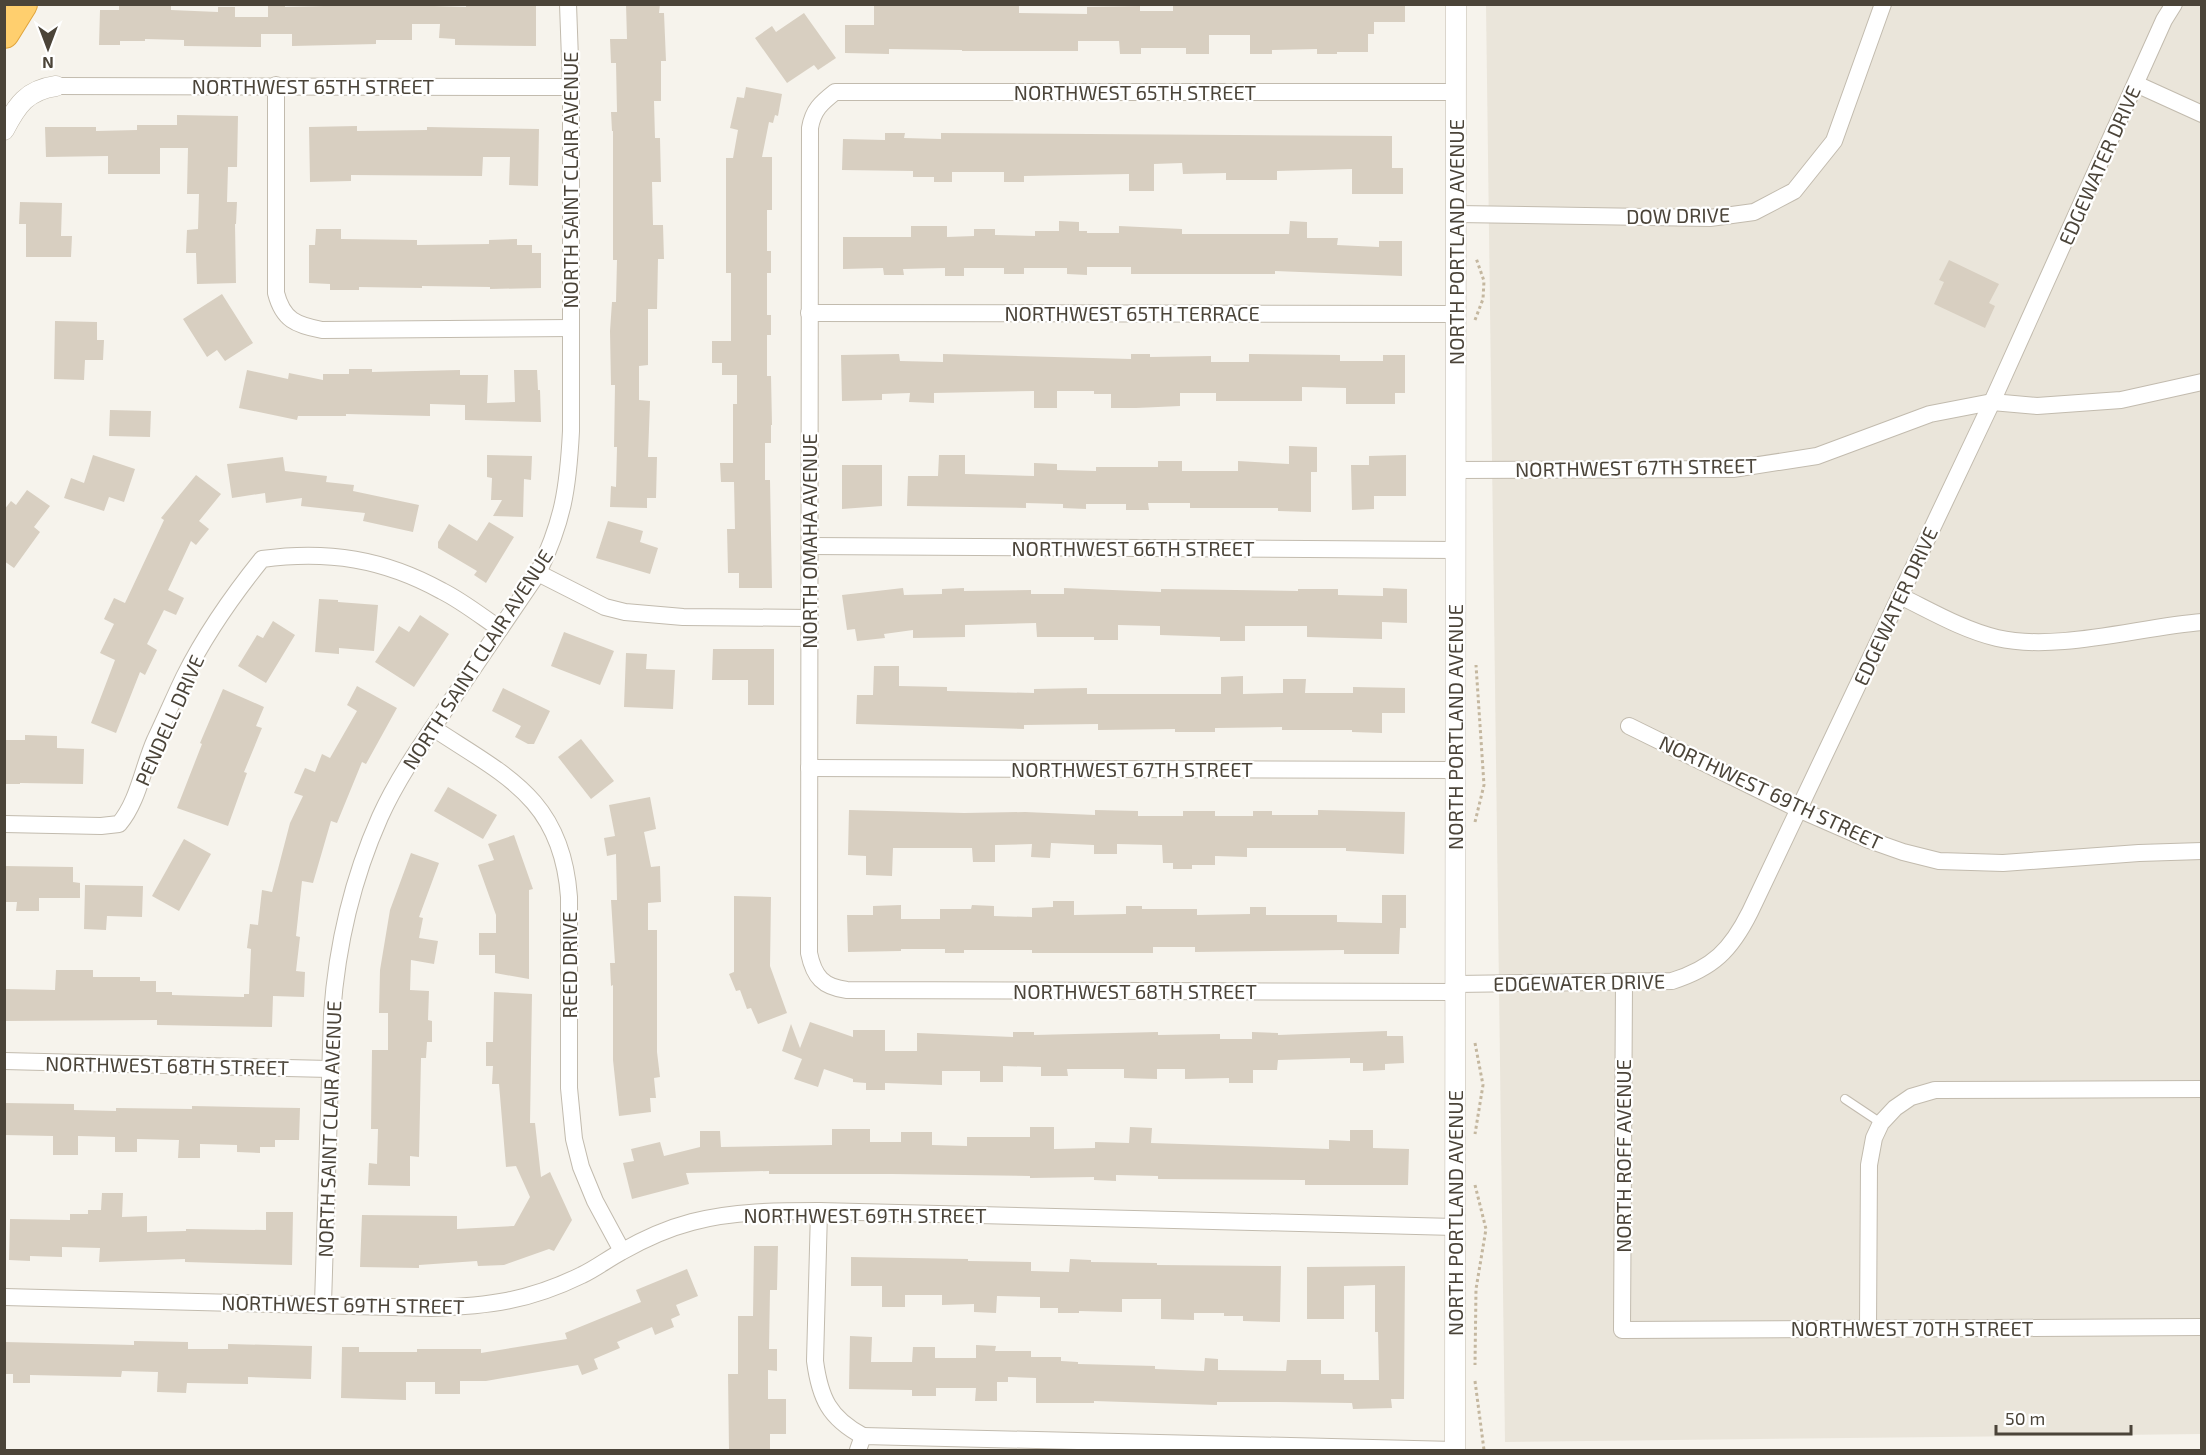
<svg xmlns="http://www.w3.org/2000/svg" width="2206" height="1455" viewBox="0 0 2206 1455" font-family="'Exo 2',sans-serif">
  <rect width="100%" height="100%" fill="#f6f3ec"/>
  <path fill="#eae5da" d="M1486,5h715v1429l-696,8z"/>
  <g fill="#d8cfc1">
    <path d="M119,4h52v6l47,2v-5h17v10h33v-13h17v3l39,-1v-2h110v2l32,1v-3h70v42l-81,-1v-6l-16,-1 1,-14h-28v16h-36v4l-84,2v-12h-31v13l-77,-1v-6l-39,-1v2h-25v4h-21l1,-35h19z"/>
    <path d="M626,4h34l-1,9h5l2,48h-5v40h-7l1,37h5l1,44h-9l1,43h10l1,34h-6l-1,50h-9v56l-9,1v34l11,1 -2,56h9l-1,41h-9v10l-37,-1 1,-21 5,1 1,-40h-3l1,-62h-4l-1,-54 2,-29h4l1,-42h-4v-129h-1l-1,-19h6l-1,-49h-5l-1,-24h17z"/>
    <path d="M919,4h100v9l68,1v-7l53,-1v5h33v-5l232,-2v18h-31v12h-6v18h-31v2h-20v-5l-45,1v4h-22v-19h-41v19h-23v-6h-45v6h-21l-1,-13h-41v10h-116v-1l-73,-1v5l-44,-1v-28h29v-20z"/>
    <path d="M804,13l32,45 -18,12 -4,-5 -27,18 -32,-45 17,-12 4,6z"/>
    <path d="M746,87l36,7 -4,22 -3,-1 -2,8 -4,-1 -7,35h10v53h-5v41h4v22h-4v42h4v20h-4v41h4l1,49h-1v18h-6v37h5l2,108h-33v-15h-11l-1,-44h8l-1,-47h-13l-1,-19h13v-59h4v-29h-15v-12h-10v-22h19v-68h-5v-115h7l5,-28 -8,-2 7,-31 7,1z"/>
    <path d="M177,115l61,1 -1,51h-9l-1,35h10l-1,22h-1l1,59 -39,1 -1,-31h-10l1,-23 11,-1 1,-35h-12l1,-46h-28v26h-52v-18l-62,1 -1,-30h51v4l41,-1v-5h40z"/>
    <path d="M357,126v5l70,-1v-3l112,2 -1,57 -29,-1 1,-28h-27l-1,19 -131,-1v6l-41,1 -1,-55z"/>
    <path d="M885,133h20l-1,5 37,1v-6l451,3v32h11v26h-51v-25l-75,2v9h-51v-7l-43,1 -1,-11 -28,1v27h-25v-17l-105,2v6h-20v-10h-52v10h-18v-5h-21v-6l-71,-1 1,-31 42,1z"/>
    <path d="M20,202l42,1 -1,33h11l-1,21h-45v-33h-7z"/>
    <path d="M1059,221l20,1v9h8v2h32v-7l63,3v5h107l1,-13 17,1v16h31l-1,7 42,2v-6h23v35l-127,-5v3h-144v-7h-44v8l-20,-1v-6h-43v6h-20v-6h-40v8h-19v-8l-42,1 1,6h-20l-1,-7 -40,1v-32h68v-11h36v11l27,-1v-7h21v6l40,1v-5h24z"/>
    <path d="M316,229h25v10l76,1v5l72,-1v-4l28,-1v6h15v8h9v35l-51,1v-2l-68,-1v2l-63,-1v3h-29v-6l-21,-1v-38h6z"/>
    <path d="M1949,260l50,24 -10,19 6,3 -10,22 -51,-24 10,-22 -5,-2z"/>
    <path d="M222,294l31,49 -28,18 -8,-11 -10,7 -24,-38z"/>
    <path d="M55,321l42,1v18h7l-1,20h-18l-1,20 -30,-1z"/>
    <path d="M899,354l1,7 43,1v-8l188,5v-5h19v3l61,-1v6h38v-8l91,1v6h43v-6h22v38h-10v11h-49v-16l-44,-1v14h-86v-8h-36v13l-44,2h-25v-14h-17v-3h-37v17h-23v-17l-100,2v10l-25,-1 1,-9 -28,1v6l-40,1 -1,-46z"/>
    <path d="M349,369h23v3l88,-2v5h28l-1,28 28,-1 -1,-32h23l1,20h2l1,32 -76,-2v-15l-35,-1v12l-84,-2v2h-48l-1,4 -58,-12 8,-38 41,9 1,-6 34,7v-6h26z"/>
    <path d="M110,410l41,1 -1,26 -41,-1z"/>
    <path d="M1289,446l28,1v25h-6v40l-33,-1v-3h-88v-5h-42l1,7h-23v-6h-40v5l-23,-1v-4l-37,-1v5l-119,-2 1,-30h30l1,-21h26v19l69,2v-13l23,1v6l39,1v-4h62v-6h24v10h56v-10l51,3z"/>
    <path d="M93,455l42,14 -11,33 -15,-5 -5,14 -40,-13 7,-20 13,5z"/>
    <path d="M487,455l45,1 -1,24 -7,-1 -1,38 -30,-1 9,-16h-11l1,-22 -5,-1z"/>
    <path d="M1406,455v41h-32v13l-22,1 -1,-45h18v-9z"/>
    <path d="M283,457l2,14 42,5 -1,6 28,3 -1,6 66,14 -6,27 -50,-11 2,-8 -64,-7 1,-8 -36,5 -1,-10 -33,5 -5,-34z"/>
    <path d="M842,465h40v41l-40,3z"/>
    <path d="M196,475l25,19 -22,27 10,8 -13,16 -5,-4 -23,49 16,8 -8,17 -12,-5 -17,34 10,6 -12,25 -5,-3 -24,61 -25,-10 24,-63 -15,-7 14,-29 -10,-5 10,-21 11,5 39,-83 -3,-2z"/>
    <path d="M27,490l23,16 -16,21 6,5 -26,36 -10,-7v-51l7,-9 5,4z"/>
    <path d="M608,521l35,10 -3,11 18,6 -8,26 -54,-16z"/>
    <path d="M489,522l25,15 -28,46 -12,-8 3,-4 -39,-23v-6l11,-18 28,17z"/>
    <path d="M903,588l1,7 38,-1v-5l22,-1v3l67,-1v4h33v-6l97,4v-3l137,2v-2h40v6l45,1v-8l24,1v34l-25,-1v17l-75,-2v-11h-62v15h-25v-4l-60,-2v-9l-42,-1v15h-24v-3h-57l-1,-14 -71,2v12l-52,1v-8l-29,4 1,4 -28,3 -2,-12 -8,1 -5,-35z"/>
    <path d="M319,599l19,1v2l40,3 -4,46 -35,-3v6l-24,-2z"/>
    <path d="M420,615l29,19 -35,53 -39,-25 24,-36 10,6z"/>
    <path d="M273,621l22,14 -29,48 -28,-17 19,-31 6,3z"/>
    <path d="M564,632l50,19 -14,34 -49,-19z"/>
    <path d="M713,649h61v56h-26v-25h-36z"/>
    <path d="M626,653l21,1 -1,15 29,1 -2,39 -49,-2z"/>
    <path d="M874,666h25v20l48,1v4l87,2v-4l53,-1v6h134v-17l22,-1v18l40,-1v-14h23l-1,14h48v-6l52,1v25h-23v20l-30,-1v-2h-70v-3l-67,1v4h-40v-3l-77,1v-6l-74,1v4l-168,-5 1,-29h16z"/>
    <path d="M357,686l40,22 -31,56 -4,-2 -25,61 -6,-2 -18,62 -11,-2 -6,55 4,1 -4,34 9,1 -1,25 -31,-1 -1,31 -115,-2v-5l-153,1v-32l51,1 1,-20h37v7h47v4h16v11h16v3l72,2v-3h5l2,-45 -4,-1 3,-24 8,1 4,-35 10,2 18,-69 13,-27 -9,-3 11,-25 10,4 7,-18 8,4 27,-47 -10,-6z"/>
    <path d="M503,688l47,23 -16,33h-6l-13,-7 6,-11 -29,-15z"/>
    <path d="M223,689l41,18 -8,19 6,2 -18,44 3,1 -19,53 -51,-18 25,-64 -2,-1z"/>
    <path d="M25,735l32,1v12l27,1 -1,35 -63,-1v1h-16v-44h21z"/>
    <path d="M581,739l33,42 -23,18 -33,-42z"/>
    <path d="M448,787l49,28 -14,24 -49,-28z"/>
    <path d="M650,797l6,32 -12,3 7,35 9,-1 1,36 -13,1v27h9v122l3,25 -6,1 2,20h-6l1,14 -32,4 -6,-56v-75l-2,1 -1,-23h5l-4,-63h6l-1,-46 -9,2 -3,-18 11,-2 -6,-31z"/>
    <path d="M849,810l115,3 61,-1 70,3v-5l43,1v5h45v-5h32v5h38v-5h19v4h46v-5l87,2 -1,42 -58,-3v-3h-99v9l-32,-1v9h-23v4h-19v-6h-10l-1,-18 -45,-1v10h-23v-9l-43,-2 -1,15 -19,-1 1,-13 -37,1v17h-22l-1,-14h-79l-1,28 -26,-1v-19l-18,-1z"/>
    <path d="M514,835l19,54 -4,1v89l-34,-6v-18h-16v-22h17v-18l-18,-50 16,-5 -6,-16z"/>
    <path d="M184,839l27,15 -32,57 -27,-15z"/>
    <path d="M411,853l28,10 -20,54 4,1 -4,20 19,3 -4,23 -23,-4 -1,30 19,1 -1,29 4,1v21h-5l-1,16h-5l-2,99 -9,-1v30l-42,-1 1,-22 8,1 1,-35h-7l1,-79h16v-37h-9l1,-43 10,-60z"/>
    <path d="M4,866l69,1v15l7,1v15h-41v13h-23l1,-9h-13z"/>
    <path d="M85,885l58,1 -1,31 -35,-1 -1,14 -22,-1z"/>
    <path d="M1382,895h24v33h-6l-1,26h-55v-4l-149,2v-5h-42v6h-121v-3h-68v3h-19v-4h-44v2l-53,1 -1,-37h26v-9l28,-1v14h39v-10h31l1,-4 22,1v10l38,1v-9l21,-1v-6h21v14l52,-1v-8h16v3h55v6l53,-1v-7h16v8h71v7l45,1z"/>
    <path d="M734,896l37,1 -1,69 17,47 -29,11 -7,-16 -4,1 -7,-19 -4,1 -7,-17 5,-2z"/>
    <path d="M494,992l38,2 -2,129h5l6,54 9,-5 22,48 -18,31 -5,-2 -45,16 -26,1 -1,-5 -58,4v3l-59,-1 2,-52 95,1v13l57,-3 16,-29 -14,-31 -10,1 -7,-83h-7l1,-18h-7v-24h7z"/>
    <path d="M810,1022l43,15v-7h32v21h32v-18l96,4v-5h21v3l124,-3v3l62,-1v5h32v-7l26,1v2l109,-4v5h16l1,27 -19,1v6l-22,1v-8h-13v-5l-72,2 -1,10h-24v13h-24v-5l-44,1v-10h-28v10l-33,-1v-9h-57l1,7h-27v-9l-38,-1v16h-23v-11h-38v14l-57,-2v7h-19v-7l-13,-1v-3l-29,-10 -6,18 -24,-8 8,-20 -20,-8 9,-27 9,24z"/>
    <path d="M4,1103l70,1v6l42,1v-3l76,1v-3l108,2 -1,32h-24v7h-15v6l-23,-1v-7l-37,-1v14h-22l1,-18 -42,-1v13h-22v-15l-37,-1v19h-25v-19l-49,-1z"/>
    <path d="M1030,1127h24v22l41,-1v-6l34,1 1,-16 22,1 -1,15 178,6v-9l21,1v-11h23v18l36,1 -1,36h-103v-5l-147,-1v-3l-42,-1v6l-22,-1v-3l-64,1v-2l-138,-2h-123v-3l-83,2 3,11 -57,15 -9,-36 11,-2 -3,-12 29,-7 4,14 36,-9v-16h20l1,16 111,-2v-16h38v13h31v-10h31v13l35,1v-9h63z"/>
    <path d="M102,1193h21l-1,24 25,-1v16l39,-1v-2l80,1v-18h27l-1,53 -107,-3v-3l-86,3 1,-14 -38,-1v10l-32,-1v5l-21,-1 1,-41 60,1v-6h18v-4h13z"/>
    <path d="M754,1246h24l-1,44h-7l-1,59h8v22l-9,-1v29h18v35h-16v16h-41l-1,-76h10v-58h15z"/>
    <path d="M851,1257l117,2v2l63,1v9l38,1 1,-13 21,1v2l66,1v2l124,1 -1,56 -37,-1v-5h-19v-3h-30v7l-33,-1v-20h-39v13l-43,-1v2h-21v-5h-18v-11l-43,-1 -1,17 -22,-1v-8l-32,1v-10h-37v12h-23v-21h-31z"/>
    <path d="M1405,1266l-1,133h-13l1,9 -39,1 -1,-6 -74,-1h-61v3l-123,-4v2h-58v-25l-28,-1v5h-11v19h-22l1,-13h-40v8h-24v-6l-63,-1 1,-53 22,1 -1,25h41l1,-15h22v11h41v-13l20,1 -1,5h36v6h30v4l17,1v2l77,2v3l49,2 1,-13 13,1v11l68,1 1,-11h34v14h23v6h35l-1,-48h-3v-47l-31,1v33h-37v-52z"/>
    <path d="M687,1269l11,27 -22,9 4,10 -9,4 3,8 -19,8 -3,-8 -35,15 3,6 -26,11 4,10 -16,6 -4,-10 -92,16h-26v13h-25v-12h-29v18l-65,-2 1,-51h17v5h58v-3h64v4l86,-14 -2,-6 76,-31 -5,-12z"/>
    <path d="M134,1341l54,1v7h40v-5l84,2 -1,33 -63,-2v7l-61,-1 -1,10 -29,-1 1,-20 -36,-1 -1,6 -91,-2v8h-17v-9h-9v-32l130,3z"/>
  </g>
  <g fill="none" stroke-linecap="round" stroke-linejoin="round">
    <defs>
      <path id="service" d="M1845,1099l36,24"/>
      <g id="minor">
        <path d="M2136,84l66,30"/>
        <path d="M276,85v208c7,27 20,32 46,37l249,-2"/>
        <path d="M56,86l515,1"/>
        <path d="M1456,92h-621c-14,11 -22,18 -25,36l-1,825c5,24 14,34 38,37l609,2"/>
        <path d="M1456,214l254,4 44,-6 40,-21 40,-50 49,-137"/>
        <path d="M809,313l647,1"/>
        <path d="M1455,470l278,-1 84,-13 113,-42 62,-12 45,4 84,-6 81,-18"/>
        <path d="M810,546l646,4"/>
        <path d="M538,573l67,34 20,5 58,5 127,1"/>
        <path d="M1900,596c31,15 63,34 97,42 60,14 142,-11 205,-16"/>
        <path d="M1629,726l169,83 71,31 34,12 36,9 64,2 136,-10 63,-2"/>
        <path d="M433,728c73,48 129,71 136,169v191l5,51 7,28 14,34 27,50"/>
        <path d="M809,768l646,2"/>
        <path d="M4,824l97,2 18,-2c19,-22 24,-57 36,-84 10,-21 19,-42 29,-63 21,-42 49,-82 78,-118 66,-9 122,0 180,32 20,10 39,25 58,38"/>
        <path d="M1624,982l-2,348 580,-3"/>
        <path d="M1456,984l216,-3c41,-13 59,-31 78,-69l242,-510 172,-382 10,-16"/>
        <path d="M4,1061l326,8"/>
        <path d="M819,1211l-4,150c5,37 14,57 48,75"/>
        <path d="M4,1297l427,11c58,-2 98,-7 151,-33 13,-6 26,-16 39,-23 21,-12 48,-24 71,-30 42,-11 85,-11 127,-11l636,16"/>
        <path d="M323,1304l9,-290c5,-69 20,-134 48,-197 19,-42 46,-79 71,-116 29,-43 58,-85 87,-128 25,-52 30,-84 33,-142v-344l-3,-83"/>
        <path d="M1868,1328l1,-163 5,-27 7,-15 14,-15 16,-11 24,-7 267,-1"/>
        <path d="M858,1450l5,-14 592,14"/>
      </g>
      <g id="tertiary">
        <path d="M4,130c13,-25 23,-40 52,-44"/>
        <path d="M1455,1450l1,-1446"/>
      </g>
      <path id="motorway" d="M4,33l18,-29"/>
    </defs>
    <use href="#service" stroke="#c2bbae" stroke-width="10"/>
    <use href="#minor" stroke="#c2bbae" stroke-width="18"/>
    <use href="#tertiary" stroke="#c2bbae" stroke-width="21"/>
    <use href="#motorway" stroke="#e0a43c" stroke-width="32"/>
    <g stroke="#c4b79f" stroke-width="3" stroke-dasharray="3 3" stroke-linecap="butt">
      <path d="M1475,320l8,-21 1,-18 -8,-23"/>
      <path d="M1475,822l9,-37 -8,-120"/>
      <path d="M1475,1043l8,42 -8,49"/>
      <path d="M1475,1185l11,44 -10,60 -1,76"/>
      <path d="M1475,1381l9,69"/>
    </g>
    <use href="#service" stroke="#fff" stroke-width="8"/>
    <use href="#minor" stroke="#fff" stroke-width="16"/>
    <use href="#tertiary" stroke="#fff" stroke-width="20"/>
    <use href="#motorway" stroke="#ffcf6e" stroke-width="30"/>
  </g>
  <g text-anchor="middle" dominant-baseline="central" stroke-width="4.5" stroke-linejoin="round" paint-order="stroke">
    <g font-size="20" fill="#4b4439" stroke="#fff">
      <text x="313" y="86">NORTHWEST 65TH STREET</text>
      <text x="1135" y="92">NORTHWEST 65TH STREET</text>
      <text transform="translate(2099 165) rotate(-66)">EDGEWATER DRIVE</text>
      <text transform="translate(570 180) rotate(-90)">NORTH SAINT CLAIR AVENUE</text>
      <text transform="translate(1678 215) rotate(-1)">DOW DRIVE</text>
      <text transform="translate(1456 242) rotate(-90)">NORTH PORTLAND AVENUE</text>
      <text x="1132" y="313">NORTHWEST 65TH TERRACE</text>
      <text transform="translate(1636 467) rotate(-1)">NORTHWEST 67TH STREET</text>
      <text transform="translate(809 541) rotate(-90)">NORTH OMAHA AVENUE</text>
      <text x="1133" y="548">NORTHWEST 66TH STREET</text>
      <text transform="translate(1895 606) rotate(-65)">EDGEWATER DRIVE</text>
      <text transform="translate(477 659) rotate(-57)">NORTH SAINT CLAIR AVENUE</text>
      <text transform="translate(169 720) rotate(-66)">PENDELL DRIVE</text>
      <text transform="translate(1455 727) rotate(-90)">NORTH PORTLAND AVENUE</text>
      <text x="1132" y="769">NORTHWEST 67TH STREET</text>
      <text transform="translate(1771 792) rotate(25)">NORTHWEST 69TH STREET</text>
      <text transform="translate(569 965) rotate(-90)">REED DRIVE</text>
      <text transform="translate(1579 982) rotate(-1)">EDGEWATER DRIVE</text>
      <text x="1135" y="991">NORTHWEST 68TH STREET</text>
      <text transform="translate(167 1065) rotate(1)">NORTHWEST 68TH STREET</text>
      <text transform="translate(329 1129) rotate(-88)">NORTH SAINT CLAIR AVENUE</text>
      <text transform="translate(1623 1156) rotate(-90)">NORTH ROFF AVENUE</text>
      <text transform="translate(1455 1213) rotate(-90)">NORTH PORTLAND AVENUE</text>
      <text x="865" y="1215">NORTHWEST 69TH STREET</text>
      <text transform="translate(343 1304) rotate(1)">NORTHWEST 69TH STREET</text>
      <text x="1912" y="1328">NORTHWEST 70TH STREET</text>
    </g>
  </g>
  <rect width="2206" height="1455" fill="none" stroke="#4b4439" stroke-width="12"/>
  <g transform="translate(48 48) rotate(180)" stroke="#ffffff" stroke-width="4.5" paint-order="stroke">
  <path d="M0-4.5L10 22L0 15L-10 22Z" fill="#4b4439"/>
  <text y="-9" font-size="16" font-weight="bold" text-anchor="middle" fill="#4b4439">N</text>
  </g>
  <path d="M1996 1425v9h135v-9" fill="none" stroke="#4b4439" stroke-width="3"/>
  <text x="2005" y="1425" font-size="18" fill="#4b4439" stroke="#ffffff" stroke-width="4.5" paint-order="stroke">50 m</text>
</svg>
